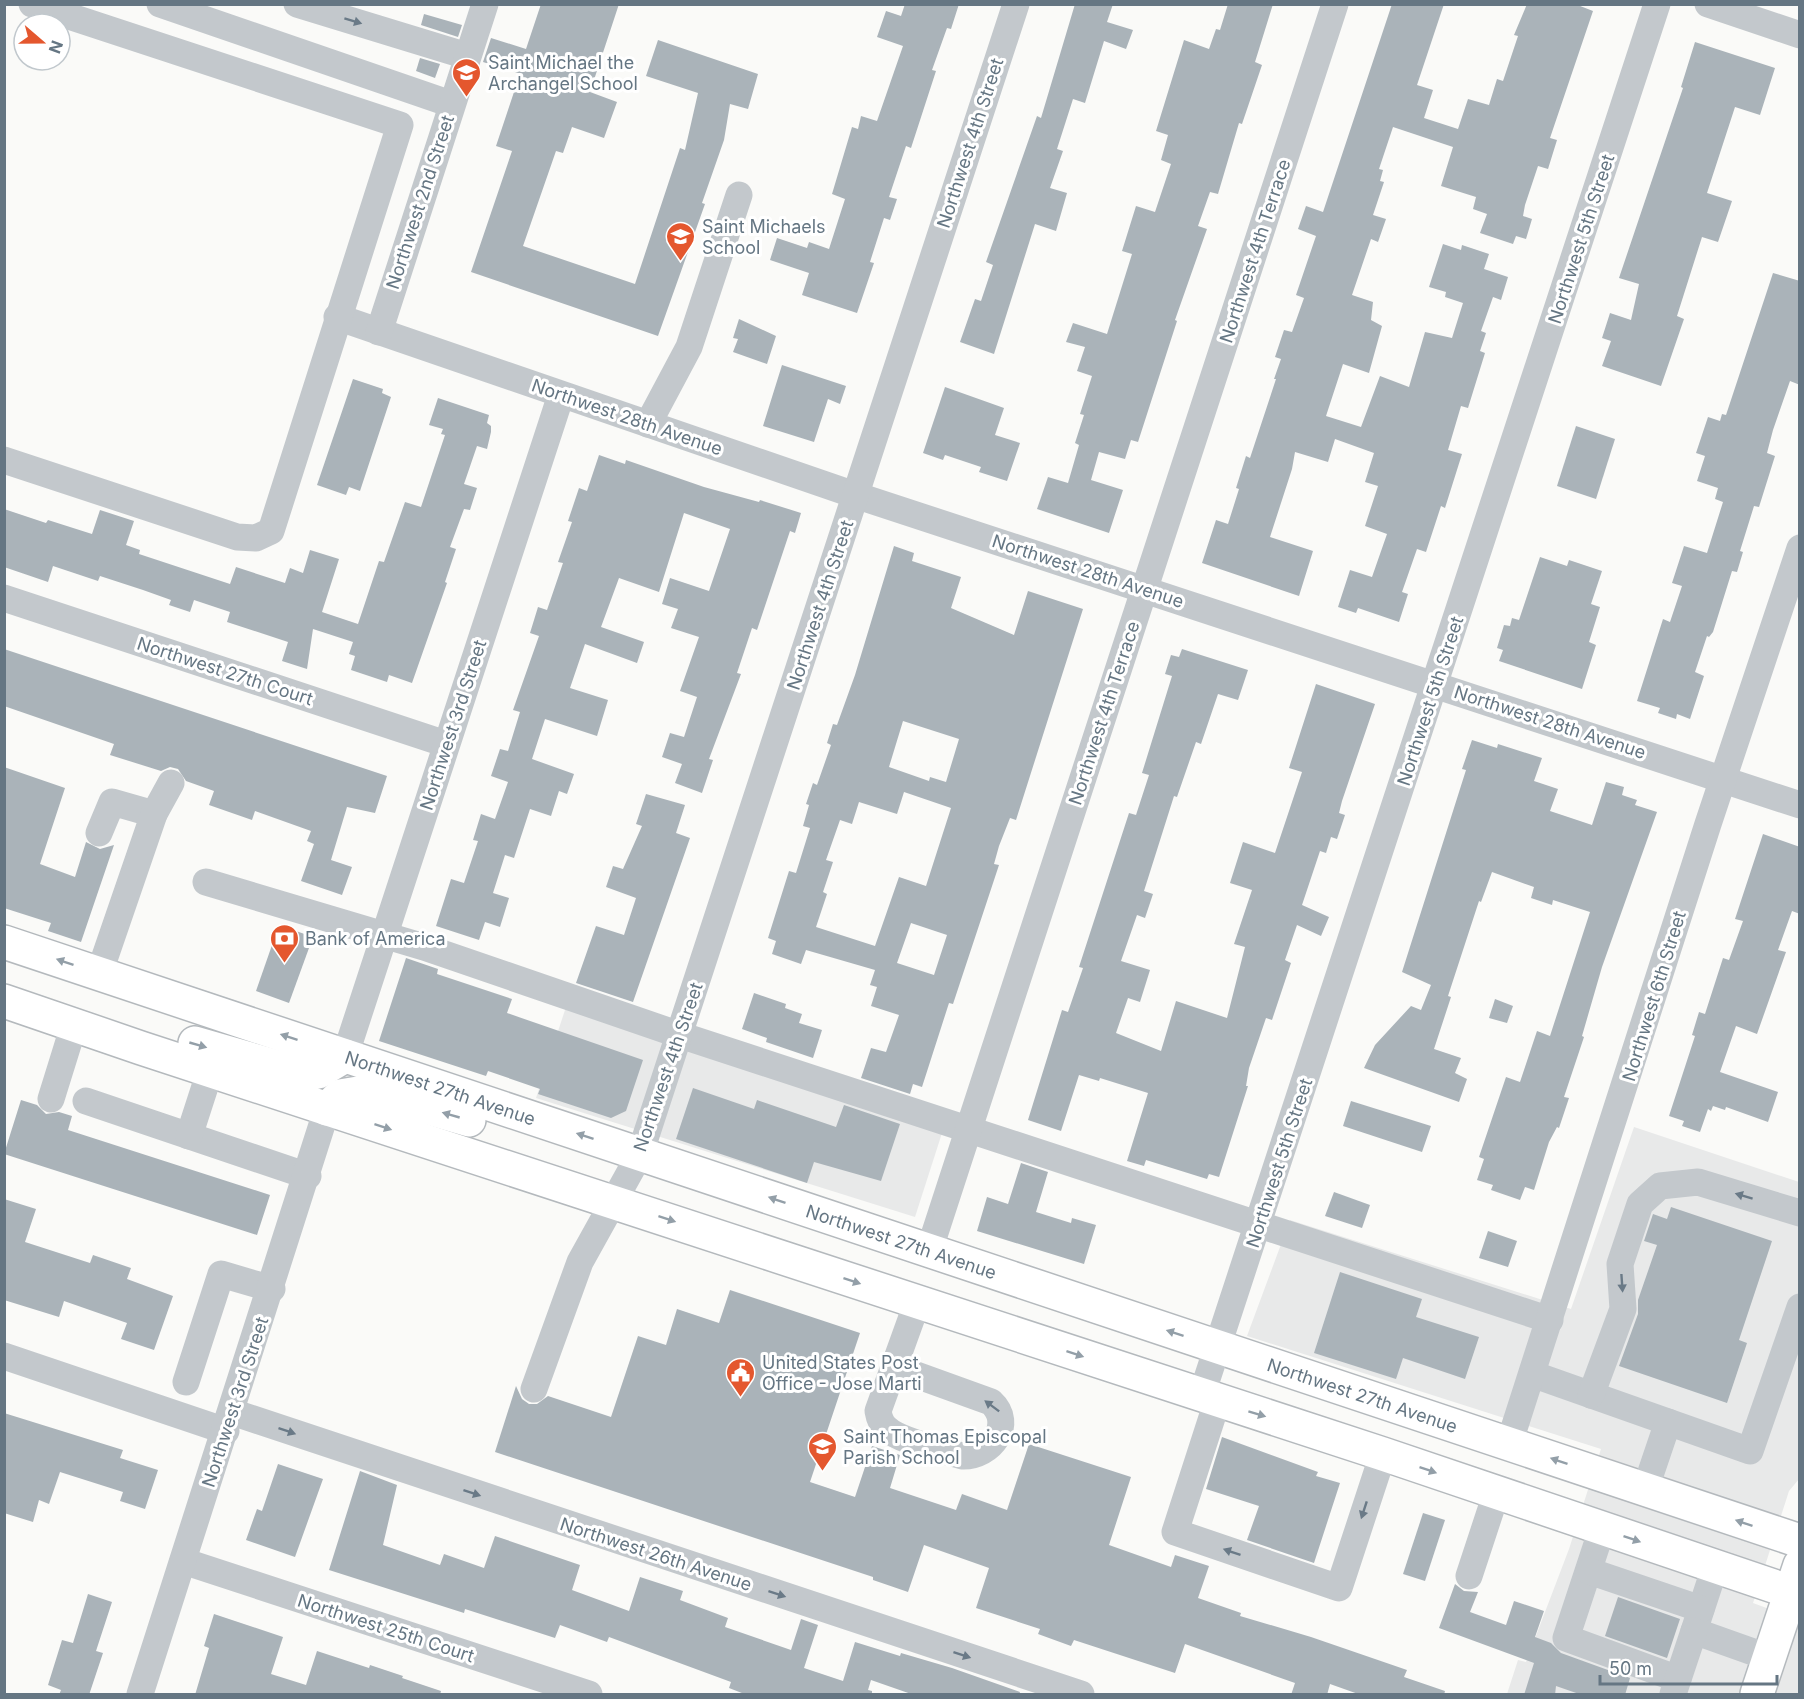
<svg xmlns="http://www.w3.org/2000/svg" width="1804" height="1699" viewBox="0 0 1804 1699" font-family="Inter,sans-serif">
  <rect width="100%" height="100%" fill="#fafaf8"/>
  <g fill="#e8e9e9">
    <path d="M567,1004l375,129 -27,84 -379,-119z"/>
    <path d="M1634,1127l165,55v297l-10,12 -36,112 46,17v74h-292l11,-34 8,2 43,-113 32,-100 -354,-113 43,-116 281,89z"/>
  </g>
  <g fill="#aab3b9" fill-rule="evenodd">
    <path d="M541,4h78l-29,88 27,10 -13,36 -32,-11 -9,26 -7,-2 -33,95 112,38 45,-136 5,2 13,-57 -52,-17 12,-36 100,34 -10,35 -18,-5 -6,36 -22,63 3,1 -47,132 -187,-64 41,-121 -16,-5 21,-63 -2,-1 3,-9 -35,-11 8,-24 35,11z"/>
    <path d="M905,4h54l-8,25 -4,-1 -15,42 4,1 -25,77 -5,-2 -17,51 8,2 -7,21 -6,-2 -14,44 4,1 -17,50 -55,-18 7,-22 -39,-13 7,-22 30,10 2,-6 20,7 16,-50 -13,-5 20,-67 6,2 3,-13 16,5 26,-75 -26,-9 9,-26 15,5z"/>
    <path d="M1075,4h38l-6,18 26,8 -7,19 -22,-8 -19,62 -12,-4 -16,50 6,2 -13,37 17,5 -11,38 -21,-7 -41,130 -34,-12 15,-43 6,2 12,-36 -7,-3 51,-146 4,2z"/>
    <path d="M1228,4h45l-18,58 7,3 -20,59 -3,-1 -21,71 -8,-2 -12,34 9,3 -32,91 2,1 -39,121 -7,-2 -6,19 -26,-7 -8,28 32,10 -14,43 -72,-24 11,-32 20,6 11,-38 -4,-2 9,-28 -4,-1 12,-38 -15,-5 8,-24 -19,-5 7,-19 34,11 25,-80 -10,-3 14,-45 19,6 16,-48 -10,-4 7,-25 -12,-4 28,-91 25,9 7,-20 4,1z"/>
    <path d="M1392,4h52l-27,81 16,5 -9,28 34,11 10,-30 21,6 8,-26 6,2 15,-45 -4,-1 13,-31h48l18,7 -43,127 7,2 -9,29 -10,-3 -13,39 -2,11 9,3 -6,20 -10,-3 -3,8 -33,-11 7,-19 -14,-5 3,-12 -35,-11 12,-39 -60,-20 -14,42 4,1 -3,11 4,1 -11,33 13,4 -8,23 -7,-3 -19,56 21,7 -2,18 11,6 -13,47 -26,-9 -17,52 35,11 19,-51 29,11 16,-55 27,6 11,-35 -18,-6 1,-5 -17,-5 14,-43 18,6 1,-5 27,9 -5,15 24,8 -7,23 -8,-3 -12,34 5,2 -6,18 5,2 -17,55 -7,-2 -13,44 14,4 -17,54 -4,-2 -15,46 -9,-3 -15,43 6,2 -9,28 -41,-14 -2,5 -18,-6 12,-37 22,7 15,-43 -22,-8 13,-40 -13,-4 9,-29 -39,-14 -7,23 -33,-10 -3,17 -22,68 43,14 -14,45 -97,-33 14,-43 12,4 11,-35 -3,-1 10,-32 4,2 26,-79h-2l7,-20 -6,-2 9,-27 8,2 12,-34 -8,-3 20,-59 -18,-7 8,-23 17,6z"/>
    <path d="M424,14l38,11 -4,12 -37,-12z"/>
    <path d="M1695,42l80,26 -15,47 -25,-8 -28,86 25,8 -14,41 -16,-5 -25,79 7,3 -23,67 -59,-20 9,-25 -9,-3 8,-25 21,7 8,-36 -20,-6 64,-190 -2,-1z"/>
    <path d="M420,58l20,6 -5,14 -19,-7z"/>
    <path d="M1773,273l27,8v104l-10,-4 -17,49 -6,23 8,3 -16,51 -5,-1 -14,45 3,1 -6,20 -5,-1 -19,61 -4,5 -2,-1 -12,36 9,4 -14,43 -13,-5 -1,5 -18,-6 2,-5 -23,-7 26,-82 7,3 12,-36 -10,-3 12,-37 23,7 16,-51 -8,-3 3,-11 -21,-7 8,-25 -9,-3 12,-36 12,4 2,-7 4,1z"/>
    <path d="M739,319l37,17 -9,28 -34,-12 5,-13 -5,-1z"/>
    <path d="M782,365l64,21 -6,18 -12,-5 -14,43 -51,-16z"/>
    <path d="M353,379l30,10 -1,4 9,4 -31,94 -11,-4 -3,8 -29,-10z"/>
    <path d="M945,387l59,21 -9,27 25,8 -13,38 -28,-9 2,-5 -36,-12 -2,5 -20,-7z"/>
    <path d="M438,398l51,17 -2,8 4,3v6l-4,17 -10,-3 -13,38 13,4 -7,22 -6,-1 -14,38 6,2 -11,33 2,1 -35,100 -23,-8 -2,7 -36,-12 4,-14 -6,-2 4,-12 -40,-13 -6,40 -25,-8 6,-19 -61,-20 3,-10 -36,-12 -4,12 -21,-7 2,-5 -28,-10 -43,-14 -2,5 -45,-15 -5,16 -44,-15v-58l42,14 2,-3 44,14 8,-24 34,11 -8,24 14,5 -1,4 91,30 6,-17 49,16 5,-15 13,5 7,-23 29,9 -17,53 36,12 21,-63 5,1 21,-60 16,5 24,-72 -4,-1 2,-5 -14,-4z"/>
    <path d="M1576,426l39,13 -19,60 -39,-13z"/>
    <path d="M599,455l26,9 1,-4 78,27 55,15 1,-2 41,13 -6,20 -5,-2 -33,99 -5,-2 -15,45 4,1 -32,85 4,1 -11,33 -27,-10 7,-19 -20,-7 8,-24 14,4 13,-40 -17,-6 19,-54 -28,-9 7,-19 -16,-5 8,-26 39,13 21,-62 -46,-16 -25,79 -40,-14 -18,49 43,15 -7,21 -52,-19 -15,44 38,12 -11,36 -52,-17 -13,40 42,15 -7,20 -8,-3 -8,25 -21,-7 -16,49 -9,-3 -12,38 16,5 -9,29 -15,-5 -6,18 -43,-14 15,-47 13,4 14,-42 -5,-1 8,-26 14,5 13,-37 -17,-6 9,-27 8,2 12,-39 -7,-2 26,-74 -9,-3 8,-26 9,3 16,-47 -5,-1 14,-40 -4,-1 11,-33 8,3z"/>
    <path d="M894,546l20,7 -2,8 49,16 -10,31 63,27 14,-44 55,18 -67,211 -6,-2 -11,28 -5,18 5,1 -46,139 -4,-1 -27,84 -9,-3 -3,10 -49,-16 10,-30 15,4 13,-37 -28,-9 6,-19 -7,-2 5,-15 -69,-20 -5,14 -29,-10 4,-13 -8,-3 21,-67 7,2 14,-45 -7,-2 6,-21 -3,-1 7,-21 4,2 14,-40 -4,-2 6,-19 4,1 18,-50zM903,721l56,18 -13,43 -16,-5 -1,4 -40,-14zM904,792l47,16 -25,78 -27,-9 -24,69 -59,-19 11,-33 -4,-2 10,-30 -7,-2 14,-40 12,4 7,-22 38,12zM911,923l36,12 -13,40 -37,-12z"/>
    <path d="M1540,557l27,9 2,-6 33,11 -11,33 9,3 -11,35 7,3 -14,44 -83,-28 4,-11 -6,-2 7,-23 6,1 2,-8 7,2z"/>
    <path d="M4,649l383,127 -12,37 -28,-6 -16,53 21,7 -10,28 -41,-14 13,-37 -7,-3 4,-10 -56,-20 -3,9 -43,-15 5,-14 -28,-10 -8,-12 -8,-2 -9,4 -51,-16 4,-11 -110,-38z"/>
    <path d="M1182,649l66,21 -10,30 -20,-6 -17,50 -5,-2 -19,55 -3,-1 -30,95 9,3 -8,24 -8,-3 -16,46 29,9 -10,32 -12,-4 -12,35 45,18 15,-50 51,17 18,-71 -11,-3 18,-54 -22,-7 13,-41 32,11 27,-81 -13,-4 27,-84 59,20 -33,97 -3,12 6,2 -8,24 -6,-2 -5,16 -6,-2 -18,54 27,12 -8,19 -24,-11 -12,35 6,3 -19,57 -6,-2 -17,50 -3,18h2l-29,91 -10,-3 -2,5 -61,-19 -2,6 -17,-5 21,-68 -48,-15 -1,3 -20,-6 -18,56 -33,-11 34,-110 6,2 15,-44 -4,-1 50,-154 7,2 13,-40 -7,-2 30,-97 -7,-2 6,-19 8,2z"/>
    <path d="M1472,740l25,8 1,-4 44,14 -8,23 24,8 -8,22 42,14 14,-43 18,5 -2,8 15,5 -2,5 22,7 -55,155 -20,69 2,1 -20,60 5,1 -10,30 -2,-1 -8,15 -15,48 -9,-3 -5,13 -29,-10 2,-5 -16,-5 7,-21 -5,-2 27,-80 14,5 17,-51 13,5 40,-124 -37,-12 -1,5 -21,-7 3,-11 -42,-15 -11,30 -2,-1 -31,95 3,1 -17,52 27,9 -6,15 12,6 -8,23 -95,-34 11,-23 36,-39 10,4 10,-25 -29,-13 64,-202 -4,-1z"/>
    <path d="M4,767l61,21 -25,76 35,13 11,-35 14,7 14,-4 -33,97 -33,-11 3,-8 -47,-15z"/>
    <path d="M646,794l39,11 -9,28 14,5 -57,164 -57,-19 20,-57 28,9 12,-37 -30,-11 7,-21 10,3 19,-43 -6,-2z"/>
    <path d="M1763,834l37,13v67l-8,-3 -14,39 8,2 -29,82 -21,-8 -16,46 58,20 -10,30 -42,-15 -1,3 -12,-4 -2,5 -3,-2 -8,23 -18,-6 2,-5 -15,-5 26,-80 -3,-1 7,-23 6,2 18,-56 6,2 14,-39 -8,-2z"/>
    <path d="M279,925l34,12 -24,66 -33,-12z"/>
    <path d="M406,958l32,11 -1,5 75,25 -5,14 136,47 -17,51 -15,7 -73,-24 2,-5 -52,-18 -2,5 -107,-35z"/>
    <path d="M754,993l32,11 -1,4 17,6 -3,9 23,7 -9,28 -47,-16 1,-4 -25,-9z"/>
    <path d="M1495,999l18,7 -6,17 -18,-5z"/>
    <path d="M693,1088l61,21 3,-9 79,27 8,-22 56,19 -19,57 -67,-19 -7,21 -131,-44z"/>
    <path d="M21,1100l16,5 9,9 13,-2 13,4 -4,14 202,65 -13,40 -253,-81z"/>
    <path d="M1351,1101l80,25 -9,26 -79,-26z"/>
    <path d="M1021,1163l27,9 -12,40 35,11 1,-5 24,7 -12,39 -107,-33 10,-34 21,7z"/>
    <path d="M1334,1192l36,13 -8,23 -37,-12z"/>
    <path d="M4,1199l32,10 -11,33 65,21 3,-8 38,13 -4,11 46,17 -19,54 -33,-11 6,-16 -63,-22 -5,16 -55,-17z"/>
    <path d="M1671,1207l101,34 -33,99 8,3 -20,60 -108,-37 19,-52v-14l19,-55 -13,-4 9,-27 14,5z"/>
    <path d="M1488,1231l29,10 -9,26 -29,-9z"/>
    <path d="M1340,1272l82,27 -6,18 63,20 -14,42 -62,-21 -7,21 -82,-26z"/>
    <path d="M730,1290l130,43 -50,149 45,15 17,-51 28,9 -10,33 66,22 6,-16 45,16 22,-66 102,33 -22,68 62,22 4,-12 34,11 -11,32 43,15 -1,3 71,21 96,33 -3,7 41,14 -1,4h-83l-31,-11 -3,11h-36l4,-12 -110,-39 -10,29 -101,-33 -3,6 -33,-12 2,-5 -64,-21 13,-40 -65,-23 -16,47 -35,-12v-3l-378,-125 21,-66 6,13 7,5h8l11,-8 63,21 27,-81 28,9 11,-36 42,14z"/>
    <path d="M4,1413l119,37 -3,8 38,12 -13,39 -25,-8 3,-9 -63,-20 -11,32 -10,-4 -6,22 -29,-9z"/>
    <path d="M1222,1437l96,35 -2,4 24,7 -26,80 -67,-23 12,-34 -53,-17z"/>
    <path d="M278,1464l45,15 -28,78 -49,-17 11,-31 5,2z"/>
    <path d="M360,1471l37,14 -14,60 57,20 4,-11 40,14 11,-32 85,29 -8,25 57,21 11,-34 43,14 -3,9 48,18 -3,9 66,23 10,-31 17,6 -14,43 39,13 12,-39 45,14 1,-3 51,15 68,24 -1,3h-105l-43,-15 -3,10 4,1v4h-125l-18,-7 2,-6 -122,-45 -2,5 -47,-17 -5,13 -90,-29 -1,4 -135,-43z"/>
    <path d="M1423,1513l22,7 -20,61 -22,-7z"/>
    <path d="M1455,1584l9,7 14,1 -8,20 36,13 8,-24 30,10 -9,26 16,6 10,10 69,25 -5,17h-43l-26,-9 -1,9h-31l10,-32 -95,-35z"/>
    <path d="M88,1594l24,8 -16,49 7,2 -14,42h-30l2,-5 -13,-5 14,-45 11,3z"/>
    <path d="M1618,1597l62,22 -13,39 -62,-22z"/>
    <path d="M214,1614l69,23 -12,37 35,11 11,-34 52,17 1,-3 33,11 -1,2 39,13 -1,4h-245l14,-47 -5,-2z"/>
  </g>
  <g fill="none" stroke-linecap="round" stroke-linejoin="round">
    <defs>
      <path id="major" d="M1757,1694l43,-129"/>
      <g id="highway">
        <path id="s1" d="M4,942l1796,599"/>
        <path d="M4,1001l137,47 1242,406 417,141"/>
        <path d="M195,1043l110,32 13,-3 27,-16"/>
        <path d="M327,1109l13,-13 30,-5 99,29"/>
      </g>
    </defs>
    <use href="#major" stroke="#b5babe" stroke-width="36"/>
    <use href="#highway" stroke="#b4b9bd" stroke-width="36"/>
    <g stroke="#c3c8cc" stroke-width="27">
      <path d="M160,4l291,100"/>
      <path d="M297,4l170,52"/>
      <path d="M1708,4l92,31"/>
      <path d="M337,317l518,178 945,310"/>
      <path d="M379,332l106,-328"/>
      <path d="M648,424l41,-77 50,-152"/>
      <path d="M4,460l233,77 19,1 15,-7 129,-406 -368,-121"/>
      <path d="M4,598l442,146"/>
      <path d="M99,833l13,-31 42,12"/>
      <path d="M206,882l218,65 256,88 870,285"/>
      <path d="M99,974l55,-160 17,-31"/>
      <path d="M345,1056l216,-661"/>
      <path d="M51,1099l23,-74"/>
      <path d="M86,1101l222,75"/>
      <path d="M189,1136l21,-65"/>
      <path d="M929,1251l406,-1247"/>
      <path d="M4,1356l222,75"/>
      <path d="M894,1367l97,35c24,22 0,55 -29,54 -19,-6 -62,-14 -76,-28 -5,-4 -7,-11 -8,-17l39,-108"/>
      <path d="M1532,1374l218,77 50,-144"/>
      <path d="M186,1382l35,-108 51,15"/>
      <path d="M534,1389l46,-127 60,-108 376,-1150"/>
      <path d="M1591,1395l32,-86 -3,-45 20,-60 20,-18 38,-4 102,31"/>
      <path d="M1201,1397l456,-1393"/>
      <path d="M1217,1402l-42,130 164,56 44,-134"/>
      <path d="M232,1412l849,282"/>
      <path d="M1509,1444l199,-620 92,-276"/>
      <path d="M1645,1490l23,-68"/>
      <path d="M1602,1529l-36,109 112,41"/>
      <path d="M183,1561l406,133"/>
      <path d="M1715,1567l-21,64 76,27"/>
      <path d="M1589,1571l112,38"/>
      <path d="M1469,1576l27,-82"/>
      <path d="M140,1694l187,-585"/>
      <path d="M1673,1694l21,-63"/>
    </g>
    <use href="#major" stroke="#fff" stroke-width="33"/>
    <use href="#highway" stroke="#fff" stroke-width="33"/>
  </g>
  <defs><path id="oneway-solid" d="M-6-.8H1V-3.2L6.5 0L1 3.2V.8H-6Z" transform="scale(1.5)"/></defs>
  <g fill="#6a7a87">
    <use href="#oneway-solid" transform="translate(353 21) rotate(17)"/>
    <use href="#oneway-solid" transform="translate(1744 1196) rotate(-163)"/>
    <use href="#oneway-solid" transform="translate(1622 1283) rotate(86)"/>
    <use href="#oneway-solid" transform="translate(992 1406) rotate(-143)"/>
    <use href="#oneway-solid" transform="translate(287 1431) rotate(19)"/>
    <use href="#oneway-solid" transform="translate(472 1493) rotate(18)"/>
    <use href="#oneway-solid" transform="translate(1364 1510) rotate(108)"/>
    <use href="#oneway-solid" transform="translate(1232 1552) rotate(-161)"/>
    <use href="#oneway-solid" transform="translate(777 1594) rotate(18)"/>
    <use href="#oneway-solid" transform="translate(962 1655) rotate(18)"/>
  </g>
  <g fill="#939fa8">
    <use href="#oneway-solid" transform="translate(65 962) rotate(-161)"/>
    <use href="#oneway-solid" transform="translate(289 1037) rotate(-162)"/>
    <use href="#oneway-solid" transform="translate(198 1045) rotate(16)"/>
    <use href="#oneway-solid" transform="translate(451 1115) rotate(-164)"/>
    <use href="#oneway-solid" transform="translate(383 1127) rotate(18)"/>
    <use href="#oneway-solid" transform="translate(585 1136) rotate(-162)"/>
    <use href="#oneway-solid" transform="translate(777 1200) rotate(-161)"/>
    <use href="#oneway-solid" transform="translate(667 1219) rotate(18)"/>
    <use href="#oneway-solid" transform="translate(852 1281) rotate(18)"/>
    <use href="#oneway-solid" transform="translate(1175 1333) rotate(-162)"/>
    <use href="#oneway-solid" transform="translate(1075 1354) rotate(18)"/>
    <use href="#oneway-solid" transform="translate(1257 1414) rotate(17)"/>
    <use href="#oneway-solid" transform="translate(1559 1461) rotate(-161)"/>
    <use href="#oneway-solid" transform="translate(1428 1470) rotate(19)"/>
    <use href="#oneway-solid" transform="translate(1744 1523) rotate(-161)"/>
    <use href="#oneway-solid" transform="translate(1632 1539) rotate(19)"/>
  </g>
  <defs>
    <symbol id="school-pin" viewBox="-11 -11 22 30"><path d="M0 17L-7.5 6A9.5 9.5 0 1 1 7.5 6Z" fill="#e4572e" stroke="#fff"/><path d="M0-5L7-2L0 1L-7-2ZM-4 1L0 2.5L4 1V4Q0 6-4 4Z" fill="#fff"/></symbol>
    <symbol id="bank-pin" viewBox="-11 -11 22 30"><path d="M0 17L-7.5 6A9.5 9.5 0 1 1 7.5 6Z" fill="#e4572e" stroke="#fff"/><path d="M-6-4H6V4H-6ZM0-2.3a2.3 2.3 0 1 0 0 4.6a2.3 2.3 0 1 0 0-4.6Z" fill="#fff"/></symbol>
    <symbol id="civic-pin" viewBox="-11 -11 22 30"><path d="M0 17L-7.5 6A9.5 9.5 0 1 1 7.5 6Z" fill="#e4572e" stroke="#fff"/><path d="M-.6-6.5H3V-4.5H.6V-3L4-1V1h2V6H-6V1h2V-1L-.6-3ZM-1.2 2.5V6h2.4V2.5Z" fill="#fff"/></symbol>
  </defs>
  <g fill-rule="evenodd">
    <use href="#school-pin" x="450" y="56" width="33" height="45"/>
    <use href="#school-pin" x="664" y="220" width="33" height="45"/>
    <use href="#bank-pin" x="268" y="922" width="33" height="45"/>
    <use href="#civic-pin" x="724" y="1356" width="33" height="45"/>
    <use href="#school-pin" x="806" y="1430" width="33" height="45"/>
  </g>
  <g text-anchor="middle" dominant-baseline="central" stroke-width="6" stroke-linejoin="round" paint-order="stroke">
    <g font-size="18" fill="#657683" stroke="#fff" text-anchor="start">
      <text x="488" y="62">Saint Michael the<tspan x="488" dy="21">Archangel School</tspan></text>
      <text x="702" y="226">Saint Michaels<tspan x="702" dy="21">School</tspan></text>
      <text x="305" y="938">Bank of America</text>
      <text x="762" y="1362">United States Post<tspan x="762" dy="21">Office - Jose Marti</tspan></text>
      <text x="843" y="1436">Saint Thomas Episcopal<tspan x="843" dy="21">Parish School</tspan></text>
    </g>
    <g font-size="18" fill="#657683" stroke="#fff">
      <text transform="translate(970 143) rotate(-72)">Northwest 4th Street</text>
      <text transform="translate(420 202) rotate(-72)">Northwest 2nd Street</text>
      <text transform="translate(1581 239) rotate(-72)">Northwest 5th Street</text>
      <text transform="translate(1255 251) rotate(-72)">Northwest 4th Terrace</text>
      <text transform="translate(627 417) rotate(19)">Northwest 28th Avenue</text>
      <text transform="translate(1088 571) rotate(18)">Northwest 28th Avenue</text>
      <text transform="translate(820 605) rotate(-72)">Northwest 4th Street</text>
      <text transform="translate(225 671) rotate(18)">Northwest 27th Court</text>
      <text transform="translate(1430 701) rotate(-72)">Northwest 5th Street</text>
      <text transform="translate(1104 713) rotate(-72)">Northwest 4th Terrace</text>
      <text transform="translate(1550 722) rotate(18)">Northwest 28th Avenue</text>
      <text transform="translate(453 725) rotate(-72)">Northwest 3rd Street</text>
      <text transform="translate(1654 996) rotate(-73)">Northwest 6th Street</text>
      <text transform="translate(668 1067) rotate(-71)">Northwest 4th Street</text>
      <text stroke="none"><textPath href="#s1" startOffset="460">Northwest 27th Avenue</textPath></text>
      <text transform="translate(1279 1163) rotate(-72)">Northwest 5th Street</text>
      <text stroke="none"><textPath href="#s1" startOffset="946">Northwest 27th Avenue</textPath></text>
      <text stroke="none"><textPath href="#s1" startOffset="1432">Northwest 27th Avenue</textPath></text>
      <text transform="translate(235 1402) rotate(-72)">Northwest 3rd Street</text>
      <text transform="translate(656 1554) rotate(18)">Northwest 26th Avenue</text>
      <text transform="translate(386 1628) rotate(18)">Northwest 25th Court</text>
    </g>
  </g>
  <rect width="1804" height="1699" fill="none" stroke="#657683" stroke-width="12"/>
  <g transform="translate(42 42) rotate(110)"><circle r="28" fill="#ffffff" stroke="#c1c8cd" stroke-width="1.5"/>
  <path d="M0-4.5L10 22L0 15L-10 22Z" fill="#e4572e"/>
  <text y="-9" font-size="16" font-weight="bold" text-anchor="middle" fill="#657683">N</text>
  </g>
  <path d="M1600 1675v9h177v-9" fill="none" stroke="#657683" stroke-width="3"/>
  <text x="1609" y="1675" font-size="18" fill="#657683" stroke="#ffffff" stroke-width="4.5" paint-order="stroke">50 m</text>
</svg>
